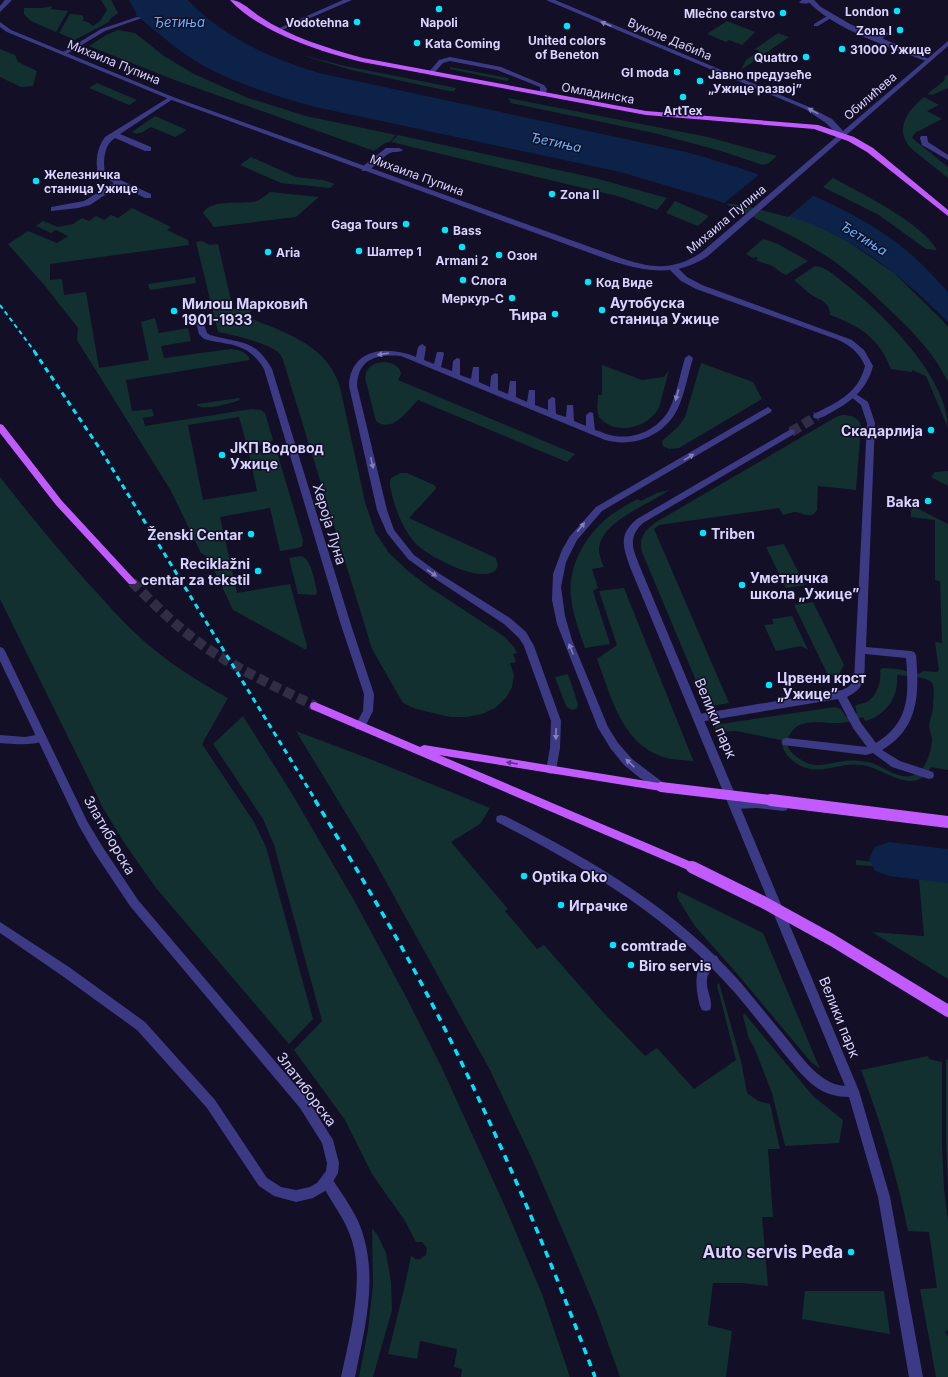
<svg xmlns="http://www.w3.org/2000/svg" width="948" height="1377" viewBox="0 0 948 1377" font-family="Inter,sans-serif">
  <rect width="100%" height="100%" fill="#130f26"/>
  <g fill="#12302f" fill-rule="evenodd">
    <path d="M101,0h10l7,13 -8,6 -1,3 -34,18 -16,-7 11,-19 12,1 2,4 -2,2 6,1 5,4 7,-5 7,-11z"/>
    <path d="M52,6l-1,3 17,2 -12,21 -25,-11 -7,-7v-6h18z"/>
    <path d="M727,21l28,11 -13,13 -13,-5 -3,2 -19,-8z"/>
    <path d="M118,30l17,3 29,23 30,18 54,24 58,18 90,19 -6,7 -5,1 -11,8 -197,-70 -88,-35 17,-11z"/>
    <path d="M778,33l11,4 -48,33 5,-10 13,-9 -4,-2z"/>
    <path d="M0,49l15,6 3,7 19,9 -4,15 -12,1 -21,-10z"/>
    <path d="M298,54l47,12 111,22 -2,3h-5l-98,-21z"/>
    <path d="M450,67l58,11 1,1 -2,2 -57,-12z"/>
    <path d="M948,75v13l-16,7 -5,-1 17,-13 1,-5z"/>
    <path d="M97,83l40,17 -8,5 -40,-17z"/>
    <path d="M924,97l15,8 -12,6 15,8 -27,14 -3,5 36,29v11l-35,-28c-20,-19 -7,-38 11,-53z"/>
    <path d="M508,98l200,39 69,19 -8,7 -6,2 -42,-14 -67,-18 -143,-30z"/>
    <path d="M155,116l32,14 -12,7 -24,-10c-7,4 -12,9 -19,5z"/>
    <path d="M398,135l197,43 72,20 -10,12 -36,-13 -230,-55z"/>
    <path d="M251,157l45,20 25,3 -1,-1 15,5 -5,4 -49,-5 -41,-18z"/>
    <path d="M833,178c28,15 89,45 104,72l-11,-1 -47,-34 -56,-28z"/>
    <path d="M270,192l49,5 -23,20 -82,10 -11,-14c8,-15 39,-8 54,-12 4,-2 9,-6 13,-9z"/>
    <path d="M675,201l34,15 -11,10 -32,-13z"/>
    <path d="M722,202h13l47,11 35,12 30,16 47,32 47,46 7,8v55c-13,-27 -33,-48 -55,-69 -22,-21 -44,-43 -70,-59 -31,-20 -67,-35 -101,-52z"/>
    <path d="M132,208l39,19 -4,3 21,10 1,5 -139,19v16l12,-1 2,16 22,-3 13,76 50,-8 -8,-38 14,-4 4,15 29,-5 3,13 -30,5 3,12 67,-9c9,1 16,3 19,11l-124,20 6,31 20,-2 2,7 -11,2 2,8 106,-17 10,1 4,3 8,27c-5,6 -18,5 -26,6l-8,-29 -51,8 15,75 54,-9 -8,-37 24,-4 4,2 26,88 -1,6 -4,2 -18,3 -10,-43 -50,9 17,76 53,-9 17,62 -1,4 -73,-40 -25,-53 -7,-4 -30,-62 -94,-151 1,-12 -33,-42 -37,-42 20,-13 29,12 11,-7 -12,-6 -5,3 -15,-7 7,-5 15,6 15,-3 9,-6 7,3 7,-5 8,4 7,-5 7,3z"/>
    <path d="M763,239l15,5 30,17 -22,14c-7,-3 -8,-6 -14,-9 -5,-3 -11,-3 -16,-6l2,-2 -2,-1 -3,1 -7,-4z"/>
    <path d="M202,241l8,4 8,-1 15,65 25,-4 -13,11c37,16 82,27 95,71l25,115 10,30 14,21 19,18 21,16 76,50 9,10 3,6 -4,1 3,8 -6,1 4,12 -2,12 -6,11 -11,10 -13,6 -15,3h-17l-34,-8 -13,-6 -31,-54 -89,-289c-1,-3 -3,-6 -5,-8 -13,-10 -44,-17 -60,-20l-22,-90z"/>
    <path d="M815,266c13,1 23,13 33,20 37,30 100,92 100,142l-22,-52 -14,-6v2l-21,-3c-12,-31 -31,-43 -61,-54 0,-15 -13,-15 -21,-22 -5,-4 -10,-9 -15,-13z"/>
    <path d="M195,277l1,6 -46,7 -2,-6z"/>
    <path d="M385,362c8,1 15,4 16,12l-3,6 177,74 -8,8 -149,-62c-10,10 -26,34 -42,21l-11,-43c1,-11 9,-16 20,-16z"/>
    <path d="M701,363l52,19 9,17 -83,49 -10,1 -6,-3 -1,-5 16,-14 7,-10z"/>
    <path d="M602,365l40,15 22,-3 5,-7 -10,38c-10,16 -29,24 -48,18 -4,-2 -9,-5 -12,-9 -3,-6 -1,-15 -1,-22h4z"/>
    <path d="M239,398l1,2c-13,4 -30,10 -43,6v-2z"/>
    <path d="M842,415c8,0 17,2 19,11l-5,64 -38,-4 -1,24c-6,10 -13,3 -21,2 -3,0 -9,2 -13,3l-4,-7 -120,17 -5,4 75,174 -22,4 -65,-155c-4,-15 4,-23 16,-31l178,-104z"/>
    <path d="M948,471v15l-17,-9 4,-5z"/>
    <path d="M400,473h7l27,12 2,3 -2,3 -25,27 87,40 2,8c-9,23 -68,-9 -81,-21 -12,-13 -19,-29 -24,-46 -1,-7 -5,-14 -2,-21z"/>
    <path d="M0,477c28,36 57,71 87,105 19,20 36,41 58,60 25,22 54,40 83,56l-26,46 52,78 12,25 47,172 -24,25 -133,-156 -31,-44 -22,-36 -103,-209z"/>
    <path d="M669,490c-19,15 -71,31 -70,62 1,5 3,11 5,15l-12,2 6,19 -5,3 17,53 -25,4c-6,-17 -12,-33 -14,-51 -4,-31 16,-64 40,-82 8,-6 18,-11 26,-16l4,2 16,-8z"/>
    <path d="M911,505l37,19v246l-17,-3c-16,31 -47,1 -69,-2 -27,-4 -43,15 -69,-4 -7,-6 -11,-12 -12,-21l-45,-9 -20,1 -2,-7 121,-18 6,2 5,8 11,-4 -2,-7c4,-3 8,-2 12,-4 10,-6 15,-22 13,-32l2,-2 15,1 22,5 4,-3 14,1 2,-2 -4,-28 7,1 -2,-62 -5,-1v-60l-24,-3zM897,675c7,1 30,1 35,8 3,5 1,17 1,24 0,7 -4,13 -4,20 1,4 2,8 3,12 0,11 -6,30 -16,35 -15,9 -33,-9 -48,-12 -8,-1 -16,-2 -24,-1 -17,2 -29,9 -44,-2 -4,-2 -8,-6 -11,-10 -3,-6 -1,-14 4,-19 11,-12 32,-6 46,-7 8,0 16,-3 24,-6l2,4c21,-6 34,-24 32,-46z"/>
    <path d="M784,544l21,41 -19,3 -20,-41z"/>
    <path d="M301,556c11,3 13,25 16,35l-1,4 -18,-1 -9,-36z"/>
    <path d="M624,588l69,172 1,1c-10,-1 -22,-1 -31,-4 -42,-14 -52,-61 -66,-98l20,-14 -18,-54z"/>
    <path d="M813,602l31,63 -5,9 -11,1 -34,-70z"/>
    <path d="M792,616l16,34 -7,-4 -25,5 -12,-26 10,-1 -2,-5z"/>
    <path d="M568,674l10,30 -1,4c-4,3 -8,2 -11,-2l-11,-29z"/>
    <path d="M243,716l48,76 64,110 51,95 35,69 62,136 39,92 28,83h-109l1,-8 -8,-2 3,-18 -37,-8 -3,18 -29,-5 17,-69 6,-29 5,3h4l6,-4 1,-7 -5,-6h-6l-11,-21 -33,-47 -27,-54 -51,-70 28,-29 -48,-176 -11,-26 -50,-75z"/>
    <path d="M296,731l79,30 115,47 -10,16 -29,18 57,67 -3,2 32,38 7,-4 57,65 44,46 12,-8 37,41 42,-29 -19,-75 2,-2 22,78 6,32 11,8 12,3 10,45h-12l5,68h-11l6,69 -27,-3h-28l-5,42 24,6 -6,46h-106l-22,-62 -32,-77 -34,-79 -42,-89 -116,-210z"/>
    <path d="M914,849l34,4v9l-33,-4z"/>
    <path d="M856,860l92,10v109l-76,-47 52,4 -6,-67 -62,-4z"/>
    <path d="M678,891l85,42 57,136 -9,-7 -72,-86 -45,-51 -17,-28z"/>
    <path d="M744,1013l69,83 30,24 -4,23 -54,3 -13,-53 -18,-46 -5,-8 -6,-23z"/>
    <path d="M928,1056l1,3 13,3v81l2,46 4,32v109l-3,2 3,4v41h-12l-16,-88 17,-1 -8,-56 -21,-1c-11,-56 -27,-108 -47,-161z"/>
    <path d="M946,1059l2,1v128l-2,-47z"/>
    <path d="M372,1228l6,8 8,17 5,29 1,28 -19,67h-14l9,-47 5,-45z"/>
    <path d="M805,1291h79l6,43 -88,-15z"/>
  </g>
  <path fill="#0c2248" d="M129,0h59c36,38 82,58 131,73l367,79c71,20 164,51 221,99 15,12 28,27 41,41v30c-54,-54 -106,-94 -181,-112 -15,-3 -29,-8 -45,-8l-102,-30 -309,-66c-37,-11 -75,-22 -109,-41 -24,-14 -45,-33 -66,-50v-2z"/>
  <path fill="#130f26" d="M760,174l54,21 -26,22 -35,-9 -19,-4h-11z"/>
  <g fill="none" stroke-linecap="round" stroke-linejoin="round">
    <path fill="#0c2248" fill-rule="evenodd" d="M889,842l59,7v34l-59,-7 -14,-5 -6,-12 6,-12z"/>
    <path stroke="#312d47" stroke-width="10" stroke-dasharray="10 4.5" stroke-linecap="butt" d="M791,432l26,-16"/>
    <path stroke="#312d47" stroke-width="10" stroke-dasharray="10 4.5" stroke-linecap="butt" d="M132,582c23,23 46,46 73,65 34,23 73,41 110,59"/>
    <g fill="#3d3a85" fill-rule="evenodd">
      <path d="M814,0l-1,2c-4,1 -11,3 -14,0l3,-2z"/>
      <path d="M829,15l5,1 -16,10h-4v-2z"/>
      <path d="M137,17l5,1 -37,13 -40,24 -5,-1 41,-25z"/>
      <path d="M885,32l5,1 -10,7h-4v-2z"/>
      <path d="M450,57l51,10 43,18 3,4 -2,6 -5,1v-9l-43,-17 -47,-9 -7,2 -10,11h-4l-1,-1 11,-13z"/>
      <path d="M171,96l3,2 -1,1 -53,35 31,13v4h-6l-30,-13c-11,7 -12,22 -10,35l46,21v4h-6l-25,-13 -30,20 -12,3 -27,3v-4l33,-6 30,-18 -16,-9c-3,-13 -1,-26 7,-37z"/>
      <path d="M921,136h6l1,6 20,13v5l-26,-15 -2,-7z"/>
      <path d="M386,148h13l4,2c-4,3 -9,1 -13,3 -9,4 -17,19 -28,18v-4z"/>
      <path d="M200,320l3,1 4,12 3,2c31,9 44,3 62,34l79,256 23,69 -1,17 -9,18h-8l-1,-3 8,-15 1,-17 -23,-69 -77,-256c-16,-27 -33,-23 -60,-30l-5,-5 -3,-11z"/>
      <path d="M422,344l4,3 -2,13 10,4 3,-12h6l1,2 -3,13 11,4 1,-10 4,-3 3,1v16l11,4 2,-12h6v15l11,5 1,-11 4,-3 3,1v16l10,4 2,-13h6v16l11,5 2,-12h6v15l13,5v-10l4,-3 3,1 1,16 10,3 1,-12h6l1,16 12,5v-11l4,-3 3,1 2,17c5,1 10,4 15,5 23,6 49,-5 60,-27 7,-15 10,-34 15,-50l4,-3 4,3c-5,16 -8,35 -15,50 -13,28 -45,40 -73,32l-204,-84c-25,-2 -43,3 -44,30l30,124 7,20 20,25 26,19 70,44 16,14 8,14 27,75 -1,27 -4,22 -1,3 -4,1 -4,-1 -1,-3 4,-22 1,-27 -27,-75 -5,-8 -15,-14 -70,-46 -26,-19 -21,-26 -10,-23 -28,-124c1,-38 39,-41 67,-29l2,-10z"/>
      <path d="M853,392l15,10 7,21 -9,224 45,4 3,1 2,3c3,37 4,73 -34,95l18,11 33,11 1,3 -1,3 -4,1 -37,-12 -19,-14 -7,2 -83,-10 -1,-3 1,-3 4,-1 80,9 -14,-19 -15,-29 -139,23 -4,-1 -1,-3 1,-3 4,-1 143,-24 6,-3 6,-6 13,-258 -6,-18 -12,-10zM865,654l41,4c3,36 4,64 -30,85l-15,-20 -14,-26c21,-10 17,-23 18,-43z"/>
      <path d="M768,407l4,3 -1,2 -169,99 -25,29 -11,22 -5,25 4,29 7,24 36,87 10,16 14,16 33,25 1,3 -1,3 -4,1 -21,-13 -16,-13 -13,-16 -13,-21 -41,-104 -5,-24 1,-26 9,-24 8,-14 26,-29z"/>
      <path d="M757,800l26,3 4,1 1,3 -1,3 -4,1 -26,-3 -22,1 -4,-1 -1,-3 1,-3z"/>
      <path d="M713,955l4,1 2,4c-4,7 -11,11 -12,19 -2,10 7,22 3,31l-4,1 -4,-1 -2,-4c-4,-17 -9,-43 13,-51z"/>
    </g>
    <g fill="#3d3a85" fill-rule="evenodd">
      <path d="M343,0h9l-72,31 -5,-1z"/>
      <path d="M546,0h9l254,107 23,12 15,16 -4,2h-3l-14,-14 -21,-14z"/>
      <path d="M807,0h7l7,7 29,17 81,36 -5,1c-35,-13 -95,-33 -119,-61z"/>
      <path d="M670,266h6l11,11 15,8 150,55 12,10 9,16c-6,23 -21,35 -41,46 -6,3 -12,8 -18,6l-1,-2 1,-2c23,-12 44,-20 51,-48 -6,-14 -15,-21 -29,-27l-140,-50 -15,-8 -11,-11z"/>
      <path d="M791,429l3,1 1,2 -1,2 -151,89c-16,15 -10,26 -3,44l219,524 31,106 33,180h-14l-31,-180 -29,-100c-11,0 -23,-3 -32,-9 -14,-10 -24,-24 -35,-37 -15,-19 -30,-38 -46,-57 -67,-78 -149,-126 -239,-172l-1,-3 1,-3 4,-1 4,1c87,44 171,93 236,167 16,19 31,38 47,57 12,15 24,33 42,42 5,3 10,3 15,4l-215,-519c-7,-21 -12,-32 7,-48z"/>
      <path d="M41,734l4,1 1,3 -1,3c-15,5 -30,3 -45,2v-8l25,2z"/>
      <path d="M327,1175l4,2c12,19 28,39 33,61 13,46 0,94 -9,139h-14c9,-42 25,-100 9,-142 -7,-20 -21,-35 -29,-54l2,-4z"/>
    </g>
    <g fill="#3d3a85" fill-rule="evenodd">
      <path d="M5,0h7l-12,12v-6z"/>
      <path d="M0,22l11,8 162,67 445,160c31,11 55,15 84,-5l246,-211v5l-240,210c-32,21 -61,16 -96,5l-443,-162 -162,-67 -7,-5z"/>
      <path d="M0,647l3,1 2,3 82,170 15,25 36,54 170,200 25,40 6,23 -1,10 -7,12 -6,6 -12,7 -17,4 -22,-6 -15,-10 -52,-78 -70,-78 -76,-55 -61,-42v-11l69,45 76,55 70,78 52,78 14,9 15,3 14,-3 7,-4 9,-12 1,-8 -5,-20 -22,-35 -170,-202 -36,-54 -15,-26 -79,-165z"/>
    </g>
    <g fill="#c25bff" fill-rule="evenodd">
      <path d="M230,0c11,0 20,10 29,16 31,21 68,32 104,42l283,53 172,14 36,12 19,11 75,62v6l-81,-64 -19,-11 -34,-12 -168,-14 -284,-53c-41,-10 -103,-30 -132,-62z"/>
      <path d="M0,424l3,1 59,76 73,79 2,2 -2,2h-6l-73,-79 -56,-72z"/>
      <path d="M315,702l105,45 4,-2 241,39 1,3 -1,3 -4,1 -222,-36 257,109 1,3 -1,3 -4,2 -4,-2 -377,-161 -1,-3 1,-3z"/>
    </g>
    <path stroke="#00e5ff" stroke-width="2" stroke-dasharray="4.5 3.5" stroke-linecap="butt" d="M0,305l35,47"/>
    <path stroke="#00e5ff" stroke-width="3" stroke-dasharray="5.5 4.5" stroke-linecap="butt" d="M34,351l68,101 214,349"/>
    <path stroke="#00e5ff" stroke-width="3.5" stroke-dasharray="7 6" stroke-linecap="butt" d="M315,800c39,65 78,129 113,196 64,123 118,251 167,381"/>
    <path stroke="#c25bff" stroke-width="10" d="M661,787l118,14"/>
    <g stroke="#c25bff" stroke-width="12">
      <path d="M771,800l177,22"/>
      <path d="M692,867l71,35 69,38 116,71"/>
    </g>
  </g>
  <defs><path id="oneway-solid" d="M-6-.8H1V-3.2L6.5 0L1 3.2V.8H-6Z"/></defs>
  <g fill="#837fbc">
    <use href="#oneway-solid" transform="translate(606 24) rotate(-157)"/>
    <use href="#oneway-solid" transform="translate(813 111) rotate(-151)"/>
    <use href="#oneway-solid" transform="translate(383 354) rotate(172)"/>
    <use href="#oneway-solid" transform="translate(677 395) rotate(106)"/>
    <use href="#oneway-solid" transform="translate(689 457) rotate(-31)"/>
    <use href="#oneway-solid" transform="translate(372 463) rotate(78)"/>
    <use href="#oneway-solid" transform="translate(581 527) rotate(-51)"/>
    <use href="#oneway-solid" transform="translate(432 573) rotate(35)"/>
    <use href="#oneway-solid" transform="translate(571 649) rotate(-112)"/>
    <use href="#oneway-solid" transform="translate(556 734) rotate(91)"/>
    <use href="#oneway-solid" transform="translate(630 763) rotate(-137)"/>
  </g>
  <use fill="#623188" href="#oneway-solid" transform="translate(512 763) rotate(-171)"/>
  <g fill="#00e5ff" stroke="#130f26" stroke-width="1.5">
    <circle cx="439" cy="9" r="4"/>
    <circle cx="897" cy="11" r="4"/>
    <circle cx="783" cy="13" r="4"/>
    <circle cx="357" cy="22" r="4"/>
    <circle cx="567" cy="26" r="4"/>
    <circle cx="900" cy="30" r="4"/>
    <circle cx="417" cy="43" r="4"/>
    <circle cx="842" cy="49" r="4"/>
    <circle cx="806" cy="57" r="4"/>
    <circle cx="677" cy="72" r="4"/>
    <circle cx="700" cy="81" r="4"/>
    <circle cx="683" cy="97" r="4"/>
    <circle cx="36" cy="181" r="4"/>
    <circle cx="552" cy="194" r="4"/>
    <circle cx="406" cy="224" r="4"/>
    <circle cx="445" cy="230" r="4"/>
    <circle cx="462" cy="247" r="4"/>
    <circle cx="359" cy="251" r="4"/>
    <circle cx="268" cy="252" r="4"/>
    <circle cx="499" cy="255" r="4"/>
    <circle cx="463" cy="280" r="4"/>
    <circle cx="588" cy="282" r="4"/>
    <circle cx="512" cy="298" r="4"/>
    <circle cx="602" cy="310" r="4"/>
    <circle cx="174" cy="311" r="4"/>
    <circle cx="555" cy="314" r="4"/>
    <circle cx="931" cy="430" r="4"/>
    <circle cx="222" cy="455" r="4"/>
    <circle cx="928" cy="501" r="4"/>
    <circle cx="703" cy="533" r="4"/>
    <circle cx="251" cy="534" r="4"/>
    <circle cx="258" cy="571" r="4"/>
    <circle cx="742" cy="585" r="4"/>
    <circle cx="769" cy="685" r="4"/>
    <circle cx="524" cy="876" r="4"/>
    <circle cx="561" cy="905" r="4"/>
    <circle cx="613" cy="945" r="4"/>
    <circle cx="631" cy="965" r="4"/>
    <circle cx="851" cy="1252" r="4"/>
  </g>
  <g text-anchor="middle" dominant-baseline="central" stroke-width="3" stroke-linejoin="round" paint-order="stroke">
    <g font-size="12" font-weight="bold" fill="#d9d4ff" stroke="#130f26" text-anchor="start">
      <text x="889" y="11" text-anchor="end">London</text>
      <text x="775" y="13" text-anchor="end">Mlečno carstvo</text>
      <text x="349" y="22" text-anchor="end">Vodotehna</text>
      <text x="439" y="22" text-anchor="middle">Napoli</text>
      <text x="892" y="30" text-anchor="end">Zona I</text>
      <text x="567" y="40" text-anchor="middle">United colors<tspan x="567" dy="14">of Beneton</tspan></text>
      <text x="425" y="43">Kata Coming</text>
      <text x="850" y="49">31000 Ужице</text>
      <text x="798" y="57" text-anchor="end">Quattro</text>
      <text x="669" y="72" text-anchor="end">GI moda</text>
      <text x="708" y="74">Јавно предузеће<tspan x="708" dy="14">„Ужице развој”</tspan></text>
      <text x="683" y="110" text-anchor="middle">ArtTex</text>
      <text x="44" y="174">Железничка<tspan x="44" dy="14">станица Ужице</tspan></text>
      <text x="560" y="194">Zona II</text>
      <text x="398" y="224" text-anchor="end">Gaga Tours</text>
      <text x="453" y="230">Bass</text>
      <text x="367" y="251">Шалтер 1</text>
      <text x="276" y="252">Aria</text>
      <text x="507" y="255">Озон</text>
      <text x="462" y="260" text-anchor="middle">Armani 2</text>
      <text x="471" y="280">Слога</text>
      <text x="596" y="282">Код Виде</text>
      <text x="504" y="298" text-anchor="end">Меркур-С</text>
    </g>
    <g font-size="12" fill="#d9d4ff" stroke="#130f26">
      <text transform="translate(670 39) rotate(23)">Вуколе Дабића</text>
      <text transform="translate(114 62) rotate(22)">Михаила Пупина</text>
      <text transform="translate(598 93) rotate(10)">Омладинска</text>
      <text transform="translate(870 96) rotate(-41)">Обилићева</text>
      <text transform="translate(417 175) rotate(20)">Михаила Пупина</text>
      <text transform="translate(726 219) rotate(-40)">Михаила Пупина</text>
    </g>
    <g font-size="13" font-style="italic" fill="#62b6ff" stroke="#130f26">
      <text x="179" y="22">Ђетиња</text>
      <text transform="translate(556 142) rotate(12)">Ђетиња</text>
      <text transform="translate(864 238) rotate(32)">Ђетиња</text>
    </g>
    <g font-size="14" font-weight="bold" fill="#d9d4ff" stroke="#130f26" text-anchor="start">
      <text x="610" y="302">Аутобуска<tspan x="610" dy="16">станица Ужице</tspan></text>
      <text x="182" y="303">Милош Марковић<tspan x="182" dy="16">1901-1933</tspan></text>
      <text x="547" y="314" text-anchor="end">Ћира</text>
      <text x="923" y="430" text-anchor="end">Скадарлија</text>
      <text x="230" y="447">ЈКП Водовод<tspan x="230" dy="16">Ужице</tspan></text>
      <text x="920" y="501" text-anchor="end">Baka</text>
      <text x="711" y="533">Triben</text>
      <text x="243" y="534" text-anchor="end">Ženski Centar</text>
      <text x="250" y="563" text-anchor="end">Reciklažni<tspan x="250" dy="16">centar za tekstil</tspan></text>
      <text x="750" y="577">Уметничка<tspan x="750" dy="16">школа „Ужице”</tspan></text>
      <text x="777" y="677">Црвени крст<tspan x="777" dy="16">„Ужице”</tspan></text>
      <text x="532" y="876">Optika Oko</text>
      <text x="569" y="905">Играчке</text>
      <text x="621" y="945">comtrade</text>
      <text x="639" y="965">Biro servis</text>
    </g>
    <g font-size="14" fill="#d9d4ff" stroke="#130f26">
      <text transform="translate(330 524) rotate(73)">Хероја Луна</text>
      <text transform="translate(716 718) rotate(67)">Велики парк</text>
      <text transform="translate(110 835) rotate(60)">Златиборска</text>
      <text transform="translate(840 1017) rotate(68)">Велики парк</text>
      <text transform="translate(307 1089) rotate(53)">Златиборска</text>
    </g>
    <g font-size="17" font-weight="bold" fill="#d9d4ff" stroke="#130f26" text-anchor="end">
      <text x="843" y="1252">Auto servis Peđa</text>
    </g>
  </g>
</svg>
